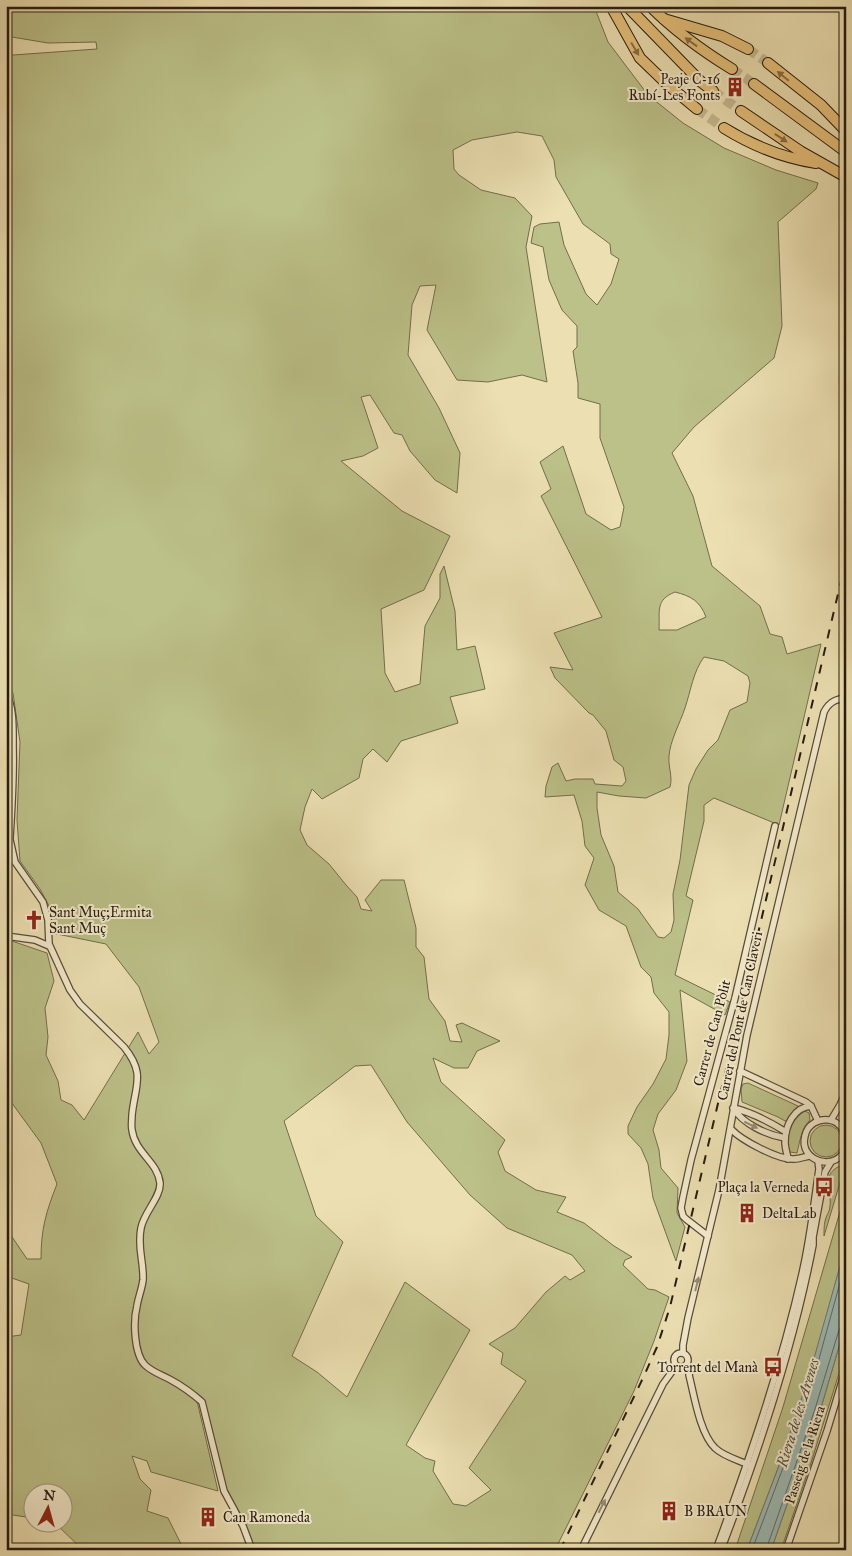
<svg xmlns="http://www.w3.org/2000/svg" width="852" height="1556" viewBox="0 0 852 1556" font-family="'IM FELL Great Primer',serif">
  <rect width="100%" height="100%" fill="#ece0b2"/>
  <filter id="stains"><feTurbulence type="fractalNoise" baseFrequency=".004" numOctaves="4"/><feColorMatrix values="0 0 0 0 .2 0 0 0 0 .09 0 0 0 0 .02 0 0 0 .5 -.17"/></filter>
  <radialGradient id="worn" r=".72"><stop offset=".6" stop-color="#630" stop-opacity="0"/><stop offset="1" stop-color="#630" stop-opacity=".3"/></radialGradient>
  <g fill="#bcc189" stroke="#726e4c" fill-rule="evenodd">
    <path d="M6,6h588l14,36 40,53 35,28 41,25 52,22 42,13 -2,6 -38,33 4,104 -8,32 -80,69 -22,26 21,43 19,70 48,40 10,28 12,3 5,17 34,-10 -42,181 -65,-27 -10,7v16l-18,75 7,4 -18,75 55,27 -5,13 -45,-25 7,71 -11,29 -18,24 -5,16 6,20 2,18 17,20 -1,25 8,14 -9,34 -23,-63 -5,-34 -7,-16 -13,-14v-8l9,-19 16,-23 13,-25 3,-24v-23l-15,-19 -3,-16 -10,-10 -15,-41 -27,-16 -14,-25 9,-27 -9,-12 -3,-25 -8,-26 -29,2 1,-11 6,-19 6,-4 8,18 9,-2h18l2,5 27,2 4,-5 -3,-14 -9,-7 -8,-29 -13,-16 -4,-2 -34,-35 -5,-11 23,3 -19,-37 48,-16 -61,-121 10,-7 -11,-27 23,-16 23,68 25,16 9,-3 4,-20 -24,-69v-34l-22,-6v-15l-5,-32 4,-4v-21l-15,-16 -13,-30 -6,-33 -12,-4 3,-16 6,-3 19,-2 5,23 22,49 11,11 14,-21 8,-25 -8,-5 -1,-10 -27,-20 -27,-47 -2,-17 -12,-24 -25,-4 -45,8 -19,10 1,19 5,6 22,15 34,8 17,18 -6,31 21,135 -25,-7 -34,7 -31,-2 -30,-50 9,-45 -16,1 -8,19 -4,50 31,53 21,45 -3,40 -22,-13 -25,-29 -8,-16 -8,-2 -24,-38 -9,2 17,51 -15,8 -22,5 61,50 48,25 -26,54 -43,19 4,64 10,19 25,-8 5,-58 15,-28v-24l4,-8 11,45 2,39 18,-4 10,43 -35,8 8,26 -57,18 -14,21 -14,-13 -10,10 -4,19 -37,21 -10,-10 -7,18 -5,23 7,15 22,19 17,21 11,12 4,12 11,2 -7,-11 16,-20h23l12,48v19l8,10 5,42 16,22 5,20 12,1 -6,-17 6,-2 38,18 -23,10 -9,17h-14l-21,-10 8,24 64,58 -7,12 7,19 31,19 30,7 -9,15 27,11 30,23 18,11 -7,3 -2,5 25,24 7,1 14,7 -15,44 -20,50 -79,159h-303l-14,-40 -11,-18 -26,-96 -4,5 21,90 -67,-19 -4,-11 -15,-5 8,23 11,11 -4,21 21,7 16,32h-101l-27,-26h6v-30h-30v27l-6,-4 -20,-3v-177l15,-2 8,-51 -23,-8v-48l21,31h14c0,-30 5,-47 16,-75l-16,-41 -35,-48v-156l41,14 7,28 -9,27 3,29 -2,18 12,26 3,19 11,5 12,15 54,-88 11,22 10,-12 -20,-55 -33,-43 -54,-11 -3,-27 -9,-17 -20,-28 -3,-41 3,-78 -7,-49 -7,-12v-624l7,-2 84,-6 -1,-7 -48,1 -42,-7zM675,592c16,4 25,9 31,25l-29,13h-18c1,-19 -4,-30 16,-38zM704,657l20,4 24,15 2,7 -3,19 -17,8 -12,30 -10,10 -12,19 -7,16 -9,75 -7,34 1,26 -3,12 -7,6 -6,-1 -20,-28 -20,-17 -4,-26 -13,-31 -4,-27v-16l22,4 27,2 24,-11c3,-10 -2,-20 -1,-31 1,-15 11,-33 16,-48 6,-18 8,-36 19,-51zM371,1065l36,57 63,73 37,33 65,27 13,16 -15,9 -5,-4 -19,16 -31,36 -26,16 14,9 -2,11 25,17 -57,87 22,22 -25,16 -13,-2 -20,-33 2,-10 -10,-3 -19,-13 64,-115 -65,-48 -58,115 -30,-25 -25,-16 51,-114 -27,-26 -32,-95 71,-55z"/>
    <path d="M748,1083l50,23 -10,14 -3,1 -7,-4 -36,-15 -1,-13 2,-5z"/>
    <path d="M805,1111l4,2 1,7c-9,9 -10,21 -13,33l-7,-1c-9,-13 2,-33 15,-41z"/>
    <circle cx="826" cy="1141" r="16"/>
    <path d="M842,1165l2,3 -2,8 -18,60c0,-5 0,-11 1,-15 1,-6 5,-9 5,-15 2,-18 -10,-32 12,-41z"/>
    <path d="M846,1191v54l-36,131 -30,87 -33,87h-12l48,-143z"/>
    <path d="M846,1323v28l-34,109 -31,90h-10l49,-139z"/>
  </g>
  <path fill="#9dbbb6" stroke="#6e7b73" d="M846,1245v78l-26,88 -49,139h-24l33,-87 29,-87z"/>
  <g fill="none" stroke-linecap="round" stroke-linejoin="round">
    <g stroke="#626b62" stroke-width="1">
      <path d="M752,1550l32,-85 30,-88 32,-116"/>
      <path d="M766,1550l49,-141 24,-79 2,-4h5"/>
    </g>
    <g stroke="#c5b991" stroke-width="10" stroke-dasharray="10 5" stroke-linecap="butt">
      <path d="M748,49l20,14"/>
      <path d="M732,69l22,15"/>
      <path d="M713,91l28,20"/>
      <path d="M697,109l27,19"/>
    </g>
    <defs>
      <g id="street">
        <path d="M6,692c8,17 7,36 7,55 1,30 -1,60 -3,90"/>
        <path d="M6,831l4,9 5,22 28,40 5,18 1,24 21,46 10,14 44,43c22,27 11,38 8,68 0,5 -1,11 0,15 3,23 26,32 28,53 1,14 -16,29 -19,45 -4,20 3,34 2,52 -1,9 -5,18 -6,26 -4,15 -3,48 8,59 7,7 17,10 26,15 11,6 22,14 31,22l22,89 19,35 9,24"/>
        <path d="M6,936l29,4 14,6"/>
        <path d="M740,1071l66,31 5,4 7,15"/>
        <path d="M831,1120l9,-15 6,-13"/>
        <path d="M731,1129c10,11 47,31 63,30 5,0 10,-2 15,-3"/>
        <path d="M846,1135c-3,-6 -7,-12 -13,-14 -7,-2 -14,-1 -19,2 -5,3 -8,8 -9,13 -7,26 33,37 41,11"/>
        <path d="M785,1138c-18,-3 -42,-14 -52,-30 18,4 37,14 53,24"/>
        <path d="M788,1159c-1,-6 -3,-11 -3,-17 0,-16 9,-35 26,-36"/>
        <path d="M708,1236l-22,-17 -3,-3 -2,-8 2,-11 8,-37 44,-162 40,-172"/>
        <circle cx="681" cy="1360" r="7"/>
        <path d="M683,1353v-8l5,-27 31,-128 28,-155 77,-323c5,-10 12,-13 22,-14"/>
        <path d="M687,1365l3,6 -1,4c5,20 11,59 26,73 8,8 23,12 34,17"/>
        <path d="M581,1550l82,-166 13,-18"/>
        <path d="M716,1550c33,-90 65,-182 86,-276 8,-34 12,-70 17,-105l-1,-8"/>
        <path d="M721,1550c38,-99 72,-201 92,-305v-8l12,-65 6,-10"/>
        <path d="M786,1550l41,-119 19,-63"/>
      </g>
      <g id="highway">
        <path d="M611,6l29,52 28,27 29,24"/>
        <path d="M627,6l73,75 13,10"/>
        <path d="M650,6c25,25 51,44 82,63"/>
        <path d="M664,19l58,17 26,13"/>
        <path d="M768,63l53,42 25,26"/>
        <path d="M754,84l92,68"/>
        <path d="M741,111l59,40 46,26"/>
        <path d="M724,128c29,18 59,30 92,35"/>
      </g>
    </defs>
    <use href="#street" stroke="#584c38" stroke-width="8"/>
    <use href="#highway" stroke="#271b0f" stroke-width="12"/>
    <use href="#street" stroke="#f3ebcd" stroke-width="5.5"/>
    <use href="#highway" stroke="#e6c079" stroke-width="10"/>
    <path stroke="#271b0f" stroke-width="2" stroke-dasharray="9 9" stroke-linecap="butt" d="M560,1550l83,-172 14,-31 13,-40 176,-747"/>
  </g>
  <defs><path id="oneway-solid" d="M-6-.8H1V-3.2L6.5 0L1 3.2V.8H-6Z" transform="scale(1.25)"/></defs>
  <g fill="#866e44">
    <use href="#oneway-solid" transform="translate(691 42) rotate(-144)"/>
    <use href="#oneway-solid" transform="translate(635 49) rotate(59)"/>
    <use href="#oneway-solid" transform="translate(783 76) rotate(-141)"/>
    <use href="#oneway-solid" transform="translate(781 138) rotate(34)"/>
  </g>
  <g fill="#978d78">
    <use href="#oneway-solid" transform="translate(751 1125) rotate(26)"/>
    <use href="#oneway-solid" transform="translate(697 1284) rotate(-76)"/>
    <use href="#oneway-solid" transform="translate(602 1506) rotate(-63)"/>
  </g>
  <defs>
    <symbol id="building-bare" viewBox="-9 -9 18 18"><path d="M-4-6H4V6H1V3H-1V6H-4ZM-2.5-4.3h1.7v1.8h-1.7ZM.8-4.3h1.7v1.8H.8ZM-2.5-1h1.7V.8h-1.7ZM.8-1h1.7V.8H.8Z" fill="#8f2418" stroke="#f3ebcd" stroke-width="2.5" paint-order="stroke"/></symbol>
    <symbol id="church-bare" viewBox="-9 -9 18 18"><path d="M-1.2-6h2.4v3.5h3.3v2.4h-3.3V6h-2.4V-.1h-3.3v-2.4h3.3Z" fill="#8f2418" stroke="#f3ebcd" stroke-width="2.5" paint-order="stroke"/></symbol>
    <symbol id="bus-bare" viewBox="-9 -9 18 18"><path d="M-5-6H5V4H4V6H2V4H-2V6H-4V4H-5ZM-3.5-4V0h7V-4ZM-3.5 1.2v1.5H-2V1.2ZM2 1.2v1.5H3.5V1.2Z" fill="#8f2418" stroke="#f3ebcd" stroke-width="2.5" paint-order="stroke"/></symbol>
  </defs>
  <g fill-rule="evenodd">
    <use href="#building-bare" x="721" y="73" width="28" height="28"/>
    <use href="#church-bare" x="20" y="906" width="28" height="28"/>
    <use href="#bus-bare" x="810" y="1173" width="28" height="28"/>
    <use href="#building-bare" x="733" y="1199" width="28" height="28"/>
    <use href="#bus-bare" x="759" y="1353" width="28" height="28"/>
    <use href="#building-bare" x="655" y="1497" width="28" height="28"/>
    <use href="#building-bare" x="194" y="1503" width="28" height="28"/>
  </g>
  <g text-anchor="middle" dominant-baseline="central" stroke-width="4" stroke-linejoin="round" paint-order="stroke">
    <g font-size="14" fill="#271b0f" stroke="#f3ebcd" text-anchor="start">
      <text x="720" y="79" text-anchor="end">Peaje C-16<tspan x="720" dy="16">Rubí-Les Fonts</tspan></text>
      <text x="49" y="912">Sant Muç;Ermita<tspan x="49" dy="16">Sant Muç</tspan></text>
      <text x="809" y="1187" text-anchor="end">Plaça la Verneda</text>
      <text x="762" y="1213">DeltaLab</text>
      <text x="758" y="1367" text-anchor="end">Torrent del Manà</text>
      <text x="684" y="1511">B BRAUN</text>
      <text x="223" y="1517">Can Ramoneda</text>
    </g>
    <g font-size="14" fill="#271b0f" stroke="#f3ebcd">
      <text transform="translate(740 1016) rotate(-78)">Carrer del Pont de Can Claveri</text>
      <text transform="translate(712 1033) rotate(-75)">Carrer de Can Pòlit</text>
      <text transform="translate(805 1455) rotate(-72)">Passeig de la Riera</text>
    </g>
    <g font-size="15" font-style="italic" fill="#505349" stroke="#f3ebcd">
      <text transform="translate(798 1413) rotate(-73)">Riera de les Arenes</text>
    </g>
  </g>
  <rect width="852" height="1556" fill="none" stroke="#ece0b2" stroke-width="25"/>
  <rect x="8" y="8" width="837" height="1541" fill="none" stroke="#271b0f" stroke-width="2.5"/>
  <rect x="12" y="12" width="827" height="1531" fill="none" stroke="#271b0f"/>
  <g transform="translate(48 1508) rotate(6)"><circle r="24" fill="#f3ebcd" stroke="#a19881"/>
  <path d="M0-4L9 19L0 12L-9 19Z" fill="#8f2418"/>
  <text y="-8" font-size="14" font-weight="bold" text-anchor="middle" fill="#271b0f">N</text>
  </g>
  <rect width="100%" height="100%" filter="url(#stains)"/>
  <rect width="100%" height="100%" fill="url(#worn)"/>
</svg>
